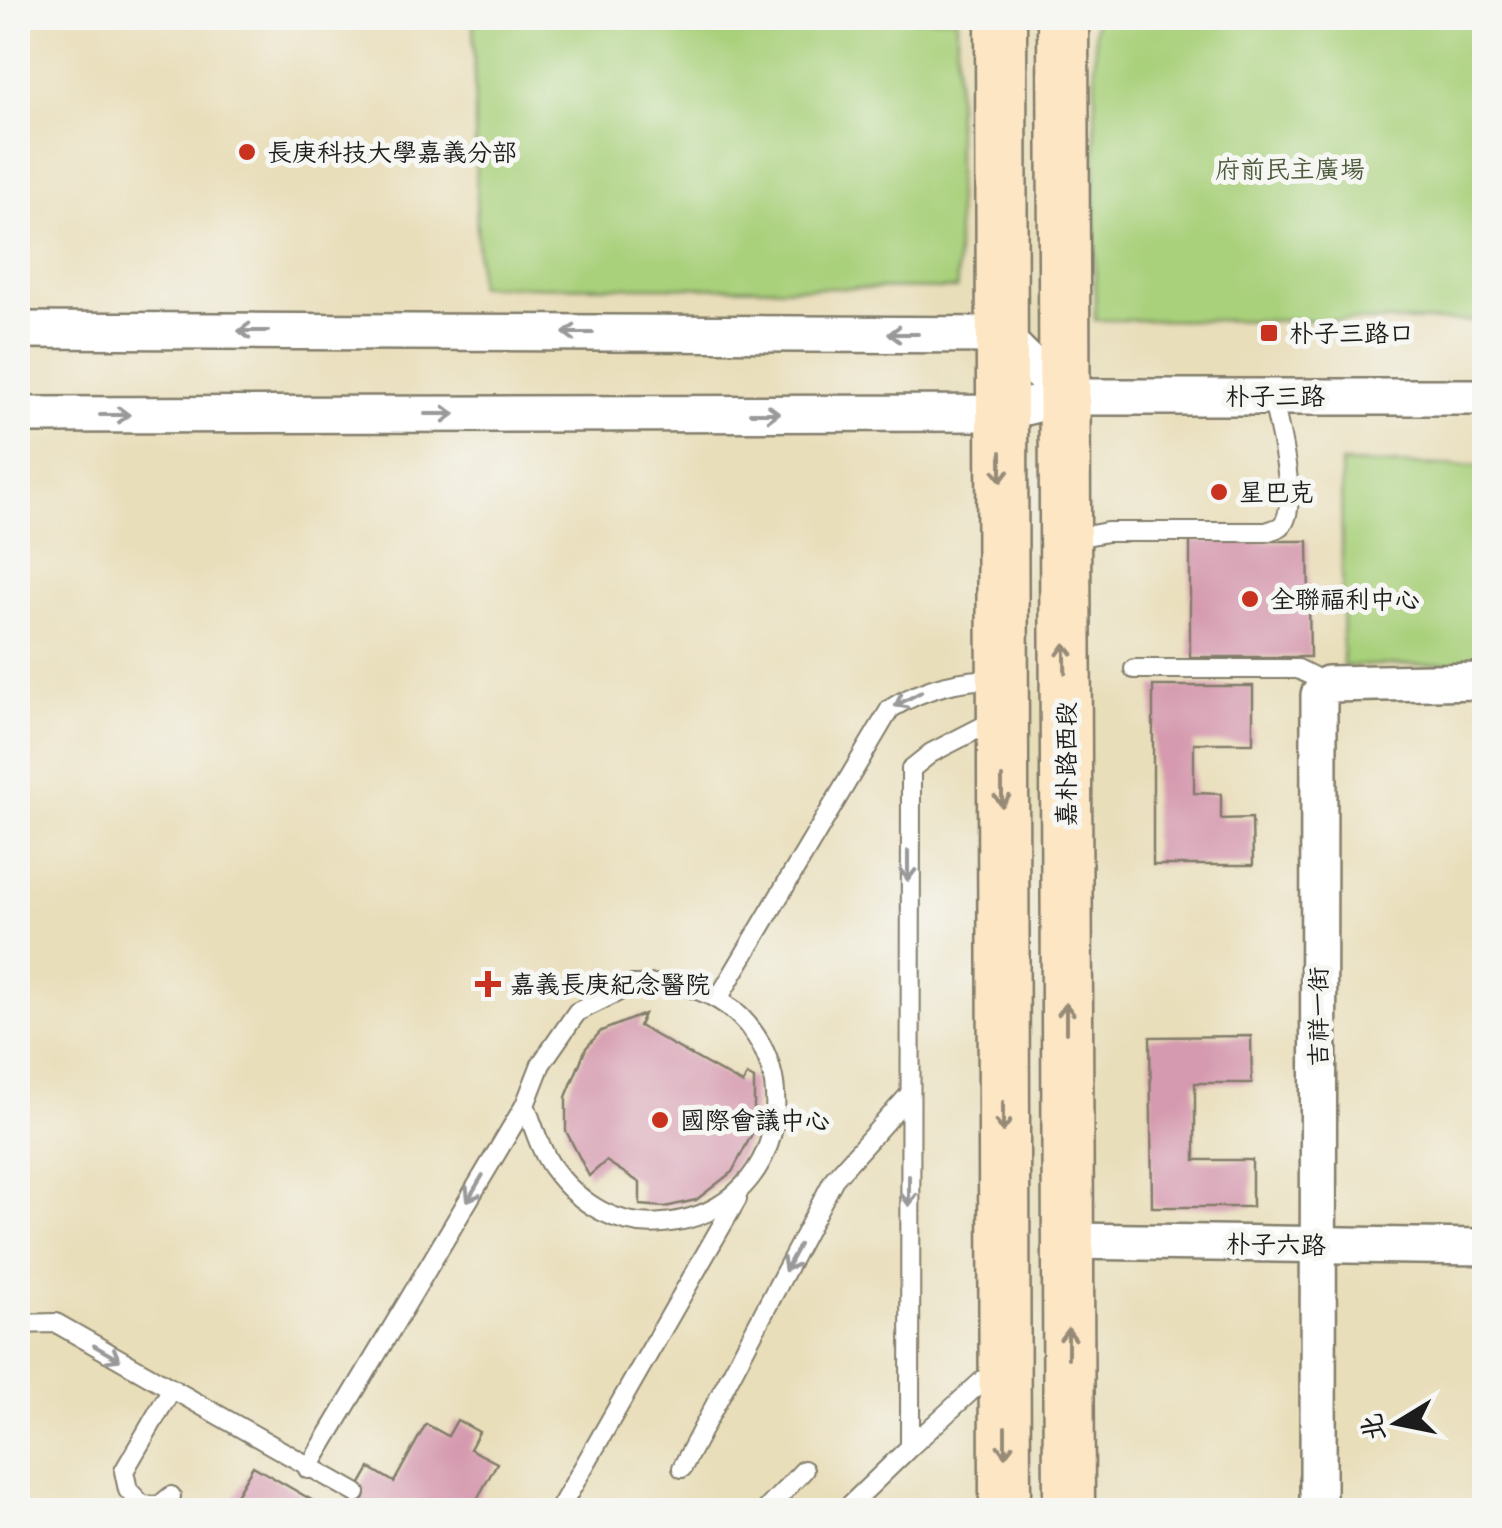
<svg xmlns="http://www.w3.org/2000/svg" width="1502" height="1528" viewBox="0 0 1502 1528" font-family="Delius,'LXGW WenKai TC',sans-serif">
  <rect width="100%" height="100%" fill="#f6f6f2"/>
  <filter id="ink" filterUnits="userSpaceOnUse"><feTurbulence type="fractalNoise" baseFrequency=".01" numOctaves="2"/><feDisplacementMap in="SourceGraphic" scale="20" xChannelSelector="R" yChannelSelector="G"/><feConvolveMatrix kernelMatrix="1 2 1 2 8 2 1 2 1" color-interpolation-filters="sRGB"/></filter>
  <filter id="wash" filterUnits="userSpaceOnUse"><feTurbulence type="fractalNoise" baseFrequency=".0048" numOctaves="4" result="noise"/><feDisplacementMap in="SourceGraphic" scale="40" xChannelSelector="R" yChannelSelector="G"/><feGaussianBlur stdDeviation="2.25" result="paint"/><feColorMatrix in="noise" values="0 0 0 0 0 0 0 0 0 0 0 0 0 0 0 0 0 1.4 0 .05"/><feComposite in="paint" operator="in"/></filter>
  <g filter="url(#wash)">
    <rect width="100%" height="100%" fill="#e9deba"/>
    <g fill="#a9d07a" stroke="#62764b" stroke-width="2.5">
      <path d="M473,18h484v271l-479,-3z"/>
      <path d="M1095,18h389v303l-389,-1z"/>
      <path d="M1341,463l143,3v197l-141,3z"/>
    </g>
    <g id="blocks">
      <g fill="#d59aaf">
        <path d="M1190,541h118l2,116h-120z"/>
        <path d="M1153,686h100v57h-59v50l27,1v25l31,-1 1,47h-100z"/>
        <path d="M644,1014l-5,12 104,58 4,-9 7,4v51l-22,42 -36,28 -31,7 -25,-2v-22l-34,-22 -17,15 -23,-45v-34l20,-49 15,-17z"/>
        <path d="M1251,1036l1,47h-57v77h57v47h-100l-2,-170z"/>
        <path d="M457,1420l22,12 -9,17 27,14 -26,47h-125l24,-42 24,14 32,-58 22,12z"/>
        <path d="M253,1466l76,44h-102z"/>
      </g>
    </g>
  </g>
  <g filter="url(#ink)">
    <use href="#blocks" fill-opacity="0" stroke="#827d6b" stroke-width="2.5"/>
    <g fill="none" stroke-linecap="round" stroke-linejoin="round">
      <defs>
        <g id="lane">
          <path d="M1070,539l37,-7h159c5,-2 11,-3 15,-6 20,-17 -4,-105 -9,-130"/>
          <path d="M1134,669h164l30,15"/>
          <path d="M632,985c16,0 37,-3 53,1 130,35 117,225 -22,237 -45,5 -84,-19 -110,-55 -13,-17 -20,-44 -28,-63l16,-41 36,-52z"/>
          <path d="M718,999l172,-290c35,-22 70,-30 112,-30"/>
          <path d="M18,1324l38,-1 300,170"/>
          <path d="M910,1447l84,-77"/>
          <path d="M682,1468l152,-289 75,-84"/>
          <path d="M308,1469l217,-364"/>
          <path d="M171,1496l-12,10 -17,-1 -14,-15 -4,-19 47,-81"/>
          <path d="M559,1510l178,-311"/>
          <path d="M766,1510l38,-40"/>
          <path d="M845,1510l65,-63 1,-678 20,-16 66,-34"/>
        </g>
        <g id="street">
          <path d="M18,330l983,5 64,62"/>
          <path d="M18,415l983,-2 64,-16h419"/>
          <path d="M1067,1241l417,6"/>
          <path d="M1318,1510l1,-815 9,-11 156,-3"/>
        </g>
        <g id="secondary">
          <path d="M1001,18l4,1492"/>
          <path d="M1063,18l6,1492"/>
        </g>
      </defs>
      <use href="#lane" stroke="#827d6b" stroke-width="22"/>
      <use href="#street" stroke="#827d6b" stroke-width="40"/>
      <use href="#secondary" stroke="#827d6b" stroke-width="55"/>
      <use href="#lane" stroke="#fff" stroke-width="18"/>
      <use href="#street" stroke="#fff" stroke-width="35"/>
      <use href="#secondary" stroke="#fce6c4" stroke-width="50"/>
    </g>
    <defs><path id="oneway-shaft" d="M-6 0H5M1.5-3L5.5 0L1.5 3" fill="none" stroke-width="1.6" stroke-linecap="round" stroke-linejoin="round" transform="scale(2.5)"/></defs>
    <g stroke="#999">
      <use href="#oneway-shaft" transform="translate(253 331) rotate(-180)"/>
      <use href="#oneway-shaft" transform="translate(578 333) rotate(-180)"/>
      <use href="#oneway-shaft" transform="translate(903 334) rotate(-180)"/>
      <use href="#oneway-shaft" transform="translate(765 413)"/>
      <use href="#oneway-shaft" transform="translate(440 414)"/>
      <use href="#oneway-shaft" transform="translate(115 415)"/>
      <use href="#oneway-shaft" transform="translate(908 699) rotate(152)"/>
      <use href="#oneway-shaft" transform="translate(908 866) rotate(90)"/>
      <use href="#oneway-shaft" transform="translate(475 1188) rotate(121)"/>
      <use href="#oneway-shaft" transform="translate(909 1191) rotate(90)"/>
      <use href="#oneway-shaft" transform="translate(792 1258) rotate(118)"/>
      <use href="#oneway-shaft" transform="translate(107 1353) rotate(30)"/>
    </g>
    <g stroke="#978b78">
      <use href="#oneway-shaft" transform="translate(1001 467) rotate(90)"/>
      <use href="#oneway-shaft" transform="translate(1065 658) rotate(-91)"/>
      <use href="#oneway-shaft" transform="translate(1002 792) rotate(90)"/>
      <use href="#oneway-shaft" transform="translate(1066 1018) rotate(-90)"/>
      <use href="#oneway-shaft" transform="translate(1003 1117) rotate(90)"/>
      <use href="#oneway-shaft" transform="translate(1068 1343) rotate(-90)"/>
      <use href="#oneway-shaft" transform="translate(1005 1442) rotate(90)"/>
    </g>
  </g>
  <g fill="#c8321e" stroke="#f6f6f2" stroke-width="4">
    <circle cx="247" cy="152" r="10"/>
    <rect x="1259" y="323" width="20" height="20" rx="5"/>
    <circle cx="1219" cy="492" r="10"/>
    <circle cx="1250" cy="599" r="10"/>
    <path d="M483 969h10v10h10v10h-10v10h-10v-10h-10v-10h10z"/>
    <circle cx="660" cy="1120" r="10"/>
  </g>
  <g text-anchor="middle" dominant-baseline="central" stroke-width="10" stroke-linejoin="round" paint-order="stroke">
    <g font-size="25" fill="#1c1c1c" stroke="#f6f6f2" text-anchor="start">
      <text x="267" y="152">長庚科技大學嘉義分部</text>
      <text x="1289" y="333">朴子三路口</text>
      <text x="1239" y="492">星巴克</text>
      <text x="1270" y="599">全聯福利中心</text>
      <text x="510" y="984">嘉義長庚紀念醫院</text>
      <text x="680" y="1120">國際會議中心</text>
    </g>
    <g font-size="25" fill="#4d5b3d" stroke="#f6f6f2">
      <text x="1290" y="169">府前民主廣場</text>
    </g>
    <g font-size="25" fill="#1c1c1c" stroke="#f6f6f2">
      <text x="1275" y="396">朴子三路</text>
      <text transform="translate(1066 764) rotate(-90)">嘉朴路西段</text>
      <text transform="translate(1318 1017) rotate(-90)">吉祥一街</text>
      <text transform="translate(1276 1244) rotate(1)">朴子六路</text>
    </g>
  </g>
  <rect width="1502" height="1528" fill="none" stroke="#f6f6f2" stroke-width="60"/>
  <g transform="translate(1397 1423) rotate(260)" stroke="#f6f6f2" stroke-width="8" paint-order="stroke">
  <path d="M0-8L18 38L0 25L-18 38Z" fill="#1c1c1c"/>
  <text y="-15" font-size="28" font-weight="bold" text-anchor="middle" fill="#1c1c1c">北</text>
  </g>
</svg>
